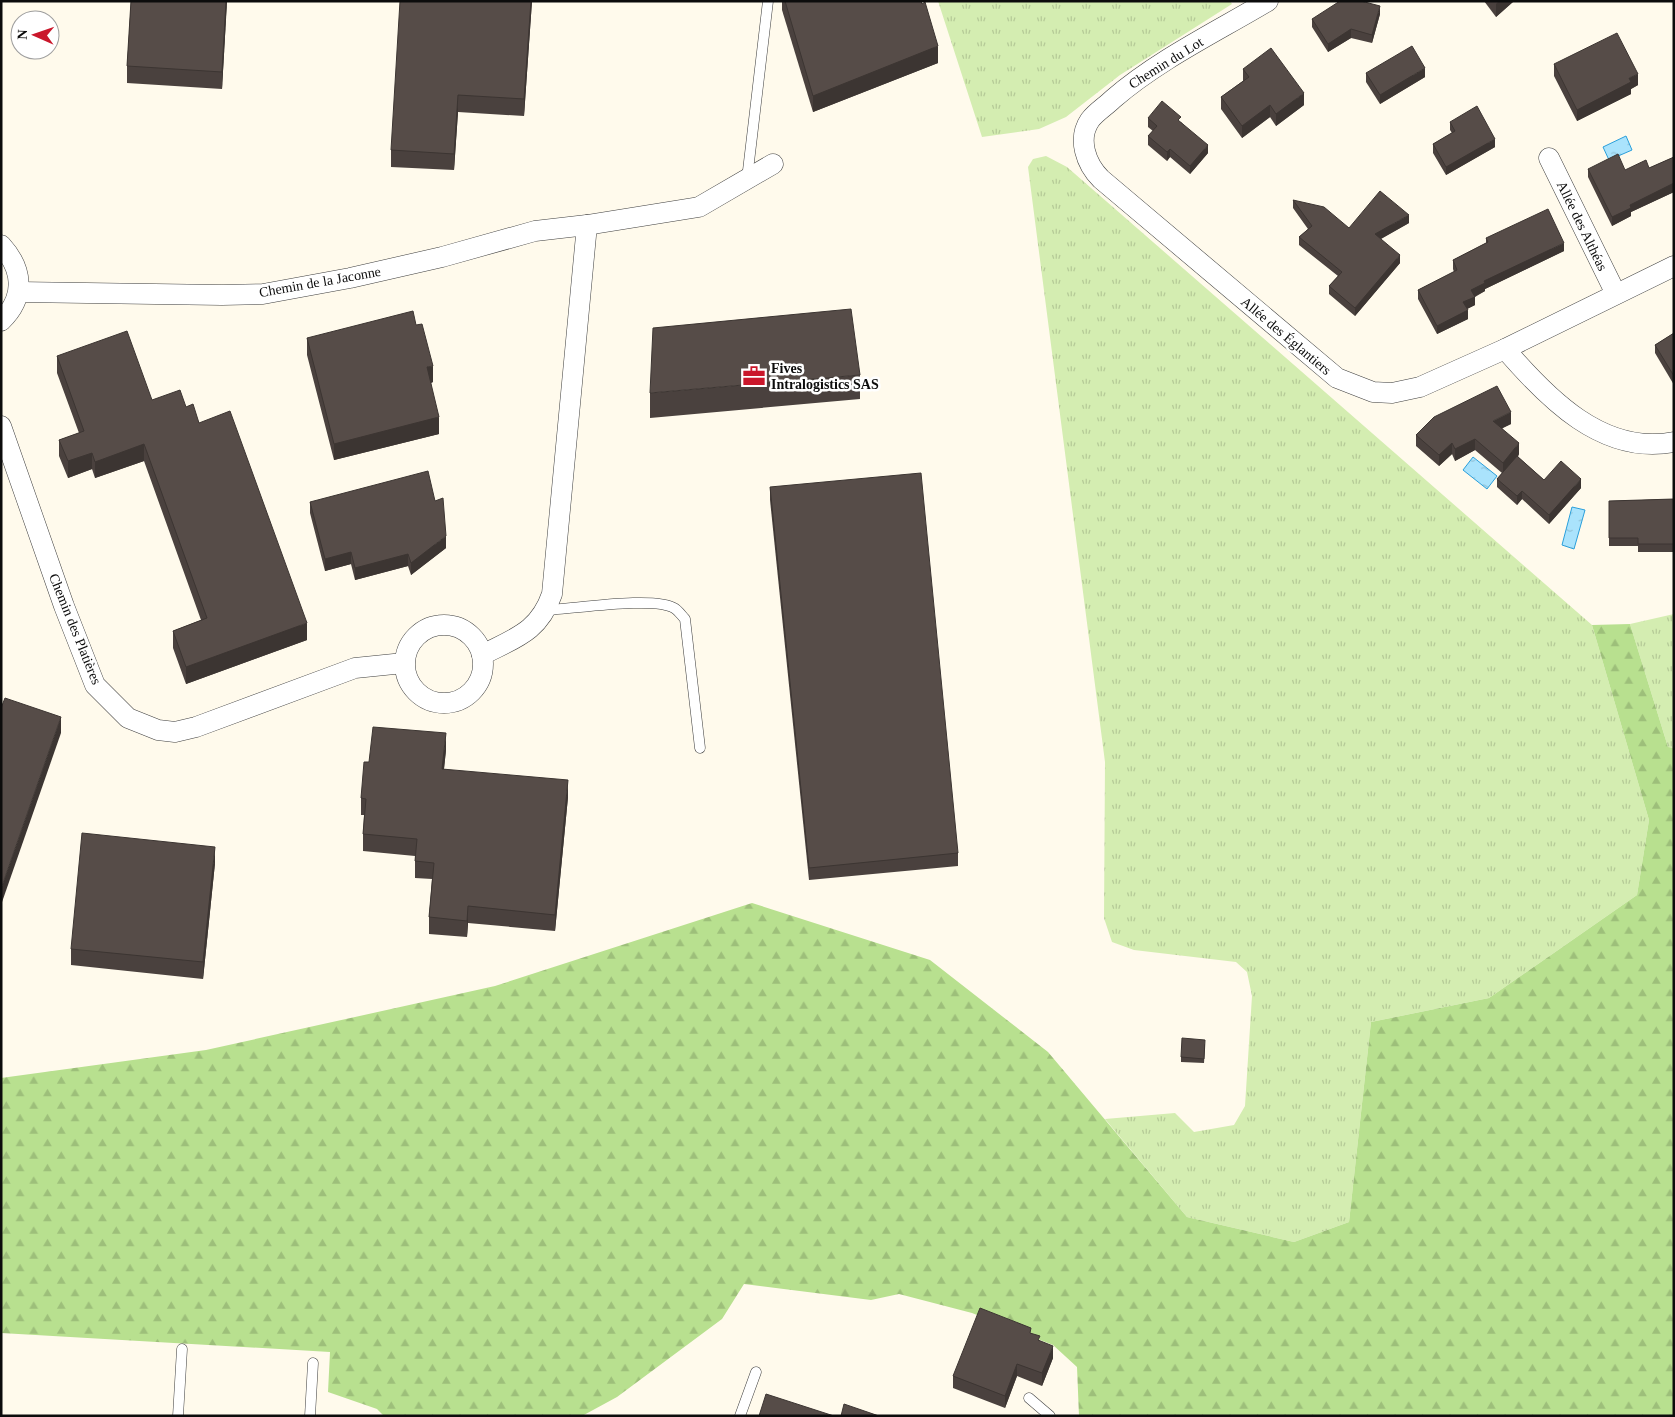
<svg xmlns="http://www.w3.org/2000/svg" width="1675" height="1417" viewBox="0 0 1675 1417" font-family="Georgia,serif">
  <defs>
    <pattern id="grass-tufts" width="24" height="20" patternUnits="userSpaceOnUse" patternTransform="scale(1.25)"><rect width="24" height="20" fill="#d4edb1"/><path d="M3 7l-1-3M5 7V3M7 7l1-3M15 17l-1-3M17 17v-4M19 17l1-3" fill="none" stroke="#b5ca97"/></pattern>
    <pattern id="forest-firs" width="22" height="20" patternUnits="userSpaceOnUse" patternTransform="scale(1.25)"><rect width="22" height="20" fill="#b8e08f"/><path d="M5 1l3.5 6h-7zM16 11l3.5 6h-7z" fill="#9dbf7a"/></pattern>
    <pattern id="water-ripples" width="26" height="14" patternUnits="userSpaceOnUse" patternTransform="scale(1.25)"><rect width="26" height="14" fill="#aae3fc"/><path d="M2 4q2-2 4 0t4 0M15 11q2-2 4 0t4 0" fill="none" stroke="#91c2d7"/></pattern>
  </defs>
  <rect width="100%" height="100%" fill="#fffaec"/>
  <g fill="url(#grass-tufts)">
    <path d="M938,1h292l2,3 -112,71 -54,42 -27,12 -57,8z"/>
    <path d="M1046,156l21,11 525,458 57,195 -12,75 -148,103 -118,24 -22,200 -55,20 -107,-25 -82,-98 70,-6 19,19 40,-7 11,-19 7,-110 -5,-24 -11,-10 -102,-12 -22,-8 -8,-24 1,-156 -77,-595 5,-8z"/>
    <path d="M1674,614v134l-6,-1 -38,-123z"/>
  </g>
  <path fill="url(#forest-firs)" d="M1630,624l38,123 6,1v668h-595l-2,-49 -24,-22 -81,-32 -73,-19 -28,6 -127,-16 -22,35 -105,78 -35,19h-198l-7,-7 -49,-17 2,-40 -329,-19v-255l205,-28 289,-64 257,-83 178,57 118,92 139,165 107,25 55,-20 22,-200 118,-24 148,-103 12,-75 -57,-195z"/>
  <g fill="url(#water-ripples)" stroke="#2a9fdb">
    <path d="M1626,136l6,14 -23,10 -6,-13z"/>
    <path d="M1473,457l24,19 -10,13 -24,-19z"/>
    <path d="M1572,507l13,3 -11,39 -12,-4z"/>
  </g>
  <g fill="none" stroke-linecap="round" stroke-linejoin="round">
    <defs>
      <g id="lane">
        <path d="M747,179l21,-178"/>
        <path d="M546,610c28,-1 108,-14 128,-2 4,2 8,8 11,11l15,129"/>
        <path d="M1029,1398l21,18"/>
        <path d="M178,1416l4,-67"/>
        <path d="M310,1416l3,-53"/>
        <path d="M740,1416l16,-44"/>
      </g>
      <g id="street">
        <path d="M1268,1c-52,31 -110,59 -155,98 -7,7 -17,13 -23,21 -13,19 -4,44 11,59l236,199 36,14 19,1 28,-6 85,-38 169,-83"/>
        <path d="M1549,158l67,136"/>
        <path d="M587,225l112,-18 74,-43"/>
        <path d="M1,245c22,24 25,52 0,76"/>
        <path d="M19,292l203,3 41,-1 87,-16 92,-21 93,-26 52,-6 -35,369c-13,38 -37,44 -70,61"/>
        <path d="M1505,349c42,49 98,107 169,93"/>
        <path d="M1,426l63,180 31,79 33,33 30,12 17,2 21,-5 159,-59 49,-5"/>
        <circle cx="444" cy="664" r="39"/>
      </g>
    </defs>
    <use href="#lane" stroke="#3f3f3f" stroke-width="11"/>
    <use href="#street" stroke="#3f3f3f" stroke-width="21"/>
    <use href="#lane" stroke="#fff" stroke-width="10"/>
    <use href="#street" stroke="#fff" stroke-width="20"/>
  </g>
  <g fill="#4a413e">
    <path d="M131,1h96l-5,88 -95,-6v-17z"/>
    <path d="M532,1l-8,115 -66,-4 -4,58 -63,-3v-17z"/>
    <path d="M782,1h139l17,62 -125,49 -31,-102z"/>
    <path d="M1484,1h30l-18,16z"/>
    <path d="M1380,14l-8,29 -21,-5 -23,14 -16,-25v-8z"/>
    <path d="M1554,64l84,21 -7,4v5l-54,27 -23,-45z"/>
    <path d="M1243,69l61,36 -28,21 -6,-9 -28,21 -21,-29v-12l22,-16z"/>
    <path d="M1366,73l59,4 -45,27 -14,-22z"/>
    <path d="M1148,118l33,4 27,31 -18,21 -20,-17 -3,4 -19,-16v-9l5,-5 -5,-4z"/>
    <path d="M1450,122l45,25 -49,28 -13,-22v-9l19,-11 -2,-3z"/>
    <path d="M1674,157v35l-43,20v4l-19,10 -24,-49v-8l37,1 24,-2z"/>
    <path d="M1293,200l56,28 60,-5 -28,16 19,24 -45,53 -26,-22v-8l9,-10 -39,-31v-8l9,-8 -15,-21z"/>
    <path d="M1486,238l78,13 -79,38v2l-10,6v8l-8,4 1,10 -31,15 -19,-35v-9l36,-18 -1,-3v-9l33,-17z"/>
    <path d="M416,325l17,57 -2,1 8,51 -105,26 -27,-105v-17z"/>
    <path d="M1674,333v52l-19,-32v-8z"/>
    <path d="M57,356l95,44 34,7 13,16 108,217 -121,44 -13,-36v-17l28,-11 -57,-159 -49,17 -3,-9 -24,9 -9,-22v-16l20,-7 -22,-60z"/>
    <path d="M860,375v24l-210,19v-25z"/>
    <path d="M1511,424l-9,4 17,26 -1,3 26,23 37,8 -32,36 -27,-25 -5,6 -20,-18v-8l5,-6 -27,-23 -20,11 -3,-7 -13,12 -23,-20v-11z"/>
    <path d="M770,487l188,366v13l-149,14 -39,-380z"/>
    <path d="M1674,499v53h-36v-6h-29v-45z"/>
    <path d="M310,502l136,46 -35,27 -3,-9 -53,14 -4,-16 -26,7 -15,-58z"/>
    <path d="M446,750l-2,19 124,28 -13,134 -87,-8 -1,14 -38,-3v-17l3,-38 -17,-1v-22l-52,-5v-17l1,-19h-3v-17l8,-36z"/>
    <path d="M215,863l-12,116 -132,-14v-16z"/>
    <path d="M1205,1044l-1,19 -23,-1v-5z"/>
    <path d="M1031,1333l9,8 13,17 -11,28 -25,-10 -12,32 -52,-20v-12z"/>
  </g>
  <g fill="#3c3532">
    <path d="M226,1h1l-5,88v-17z"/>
    <path d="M531,1h1l-8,115v-17z"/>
    <path d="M1499,1h15l-18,16v-13z"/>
    <path d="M1380,6v8l-8,29v-8z"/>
    <path d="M1351,29v9l-23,14v-8z"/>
    <path d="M938,46v17l-125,49v-16z"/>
    <path d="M1425,68v9l-45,27v-9z"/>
    <path d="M1638,74v11l-7,4v5l-54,27v-11l52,-32z"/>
    <path d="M1304,93v12l-28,21v-12z"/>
    <path d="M458,95v17l-4,58v-16z"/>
    <path d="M1270,105v12l-28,21v-12z"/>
    <path d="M1495,139v8l-49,28v-8z"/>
    <path d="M1208,145v8l-18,21v-8z"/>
    <path d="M1170,149v8l-3,4v-9z"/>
    <path d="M1674,183v9l-43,20v4l-19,10v-9l18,-12z"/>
    <path d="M1409,215v8l-34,19v-8z"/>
    <path d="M1564,243v8l-79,38v2l-14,7v-8l13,-9z"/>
    <path d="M1400,255v8l-45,53v-8z"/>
    <path d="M1475,297v8l-12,6v-9z"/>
    <path d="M1468,310v9l-31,15v-8z"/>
    <path d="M433,366v16l-6,2v-17z"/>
    <path d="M1511,412v12l-18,9v-12z"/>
    <path d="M439,417v17l-105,26v-16z"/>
    <path d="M1475,439v11l-20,11v-12z"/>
    <path d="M1452,443v11l-13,12v-11z"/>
    <path d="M1519,443v11l-16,20v-11z"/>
    <path d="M144,444v17l-49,17v-16z"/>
    <path d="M92,453v16l-24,9v-17z"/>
    <path d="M1581,479v9l-32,36v-9z"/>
    <path d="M1522,491v8l-5,6v-9z"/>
    <path d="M446,536v12l-35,27v-12z"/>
    <path d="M351,552v12l-26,7v-12z"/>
    <path d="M408,554v12l-53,14v-12z"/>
    <path d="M307,623v17l-121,44v-17z"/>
    <path d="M61,717v16l-60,172v-16z"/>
    <path d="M446,733v17l-4,36v-17z"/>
    <path d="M568,780v17l-13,134v-16z"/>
    <path d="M215,847v16l-12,116v-17z"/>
    <path d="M468,906v17l-1,14v-16z"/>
    <path d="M1053,1346v12l-11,28v-13z"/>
    <path d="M1017,1364v12l-12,32v-12z"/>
  </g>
  <g fill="#564c48" stroke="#3c3532">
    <path d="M131,1h95l-4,71 -95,-6z"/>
    <path d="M400,1h131l-7,98 -66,-4 -4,59 -63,-4z"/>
    <path d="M785,1h136l1,3 3,-2 13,44 -125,50z"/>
    <path d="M1340,1h21l19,5 -8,29 -21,-6 -23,15 -16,-25z"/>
    <path d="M1617,33l21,41 -9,4 2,4 -54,28 -23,-46z"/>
    <path d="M1412,46l13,22 -45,27 -14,-22z"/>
    <path d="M1271,48l33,45 -28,21 -6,-9 -28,21 -21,-29 28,-20 -6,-8z"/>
    <path d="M1162,101l19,16 -3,3 30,25 -18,21 -20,-17 -3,3 -19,-16 9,-10 -9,-8z"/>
    <path d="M1477,106l18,33 -49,28 -13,-23 22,-13 -5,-9z"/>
    <path d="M1618,154l7,16 21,-10 3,8 25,-11v26l-44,22 1,3 -19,9 -24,-48z"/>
    <path d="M1380,191l29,24 -34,19 25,21 -45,53 -26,-22 13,-14 -43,-35 13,-11 -19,-26 31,7 25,21z"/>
    <path d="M1548,209l16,34 -80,38 1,2 -14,7 4,7 -12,5 5,8 -31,16 -19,-36 39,-20 -4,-10 35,-18 -2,-4z"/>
    <path d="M851,309l9,66 -210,18 3,-65z"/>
    <path d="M413,311l3,14 6,-1 11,42 -6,1 12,50 -105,27 -27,-106z"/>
    <path d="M127,331l25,69 28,-10 6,17 7,-3 6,19 31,-12 77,212 -121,44 -13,-36 34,-13 -63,-174 -49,18 -3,-9 -24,8 -9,-21 25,-9 -27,-75z"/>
    <path d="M1674,333v43l-19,-31z"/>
    <path d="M1497,386l14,26 -18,9 26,22 -16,20 -28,-24 -20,10 -3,-6 -13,12 -23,-20 18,-18z"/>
    <path d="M1517,456l27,24 17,-19 20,18 -32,36 -27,-24 -5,5 -20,-17z"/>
    <path d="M428,471l7,30 8,-3 3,38 -35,27 -3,-9 -53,14 -4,-16 -26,7 -15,-57z"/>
    <path d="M921,473l37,380 -149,15 -39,-381z"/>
    <path d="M1674,499v45h-36v-6h-29v-37z"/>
    <path d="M5,698l56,19 -60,172v-181z"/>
    <path d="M373,727l73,6 -4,36 126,11 -13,135 -87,-9 -1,15 -38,-4 5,-54 -19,-2 2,-22 -54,-5 3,-35 -5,-1 3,-36h5z"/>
    <path d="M82,833l133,14 -12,115 -132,-13z"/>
    <path d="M1182,1038l23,2 -1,19 -23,-2z"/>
    <path d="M980,1308l51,20 -1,5 10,3 -2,4 15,6 -11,27 -25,-9 -12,32 -52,-20z"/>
    <path d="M766,1394l68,22h-75z"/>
    <path d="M844,1404l35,12h-38z"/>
  </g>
  <defs>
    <symbol id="office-bare" viewBox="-9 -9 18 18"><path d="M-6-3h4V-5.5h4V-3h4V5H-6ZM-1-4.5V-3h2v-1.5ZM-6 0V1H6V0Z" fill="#ca172b" stroke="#fff" stroke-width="2.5" paint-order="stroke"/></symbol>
  </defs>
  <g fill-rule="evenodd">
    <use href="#office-bare" x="738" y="360" width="32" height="32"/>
  </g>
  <g text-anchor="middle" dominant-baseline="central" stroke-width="5" stroke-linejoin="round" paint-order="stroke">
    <g font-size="14" fill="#0c0c0c" stroke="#fff">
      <text transform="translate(1166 63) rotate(-32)">Chemin du Lot</text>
      <text transform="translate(1582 226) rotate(64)">Allée des Althéas</text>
      <text transform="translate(320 282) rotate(-10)">Chemin de la Jaconne</text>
      <text transform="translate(1286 336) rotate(40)">Allée des Églantiers</text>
      <text transform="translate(75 629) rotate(68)">Chemin des Platières</text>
    </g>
    <g font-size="14" font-weight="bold" fill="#0c0c0c" stroke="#fff" text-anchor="start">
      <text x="771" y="368">Fives<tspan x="771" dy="16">Intralogistics SAS</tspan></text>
    </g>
  </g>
  <rect width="1675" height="1417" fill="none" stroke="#0c0c0c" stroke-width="5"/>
  <g transform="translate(35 35) rotate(272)"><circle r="24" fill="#ffffff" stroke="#9e9e9e"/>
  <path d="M0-4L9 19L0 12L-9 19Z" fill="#ca172b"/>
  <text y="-8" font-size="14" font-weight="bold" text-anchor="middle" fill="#0c0c0c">N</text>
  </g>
</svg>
